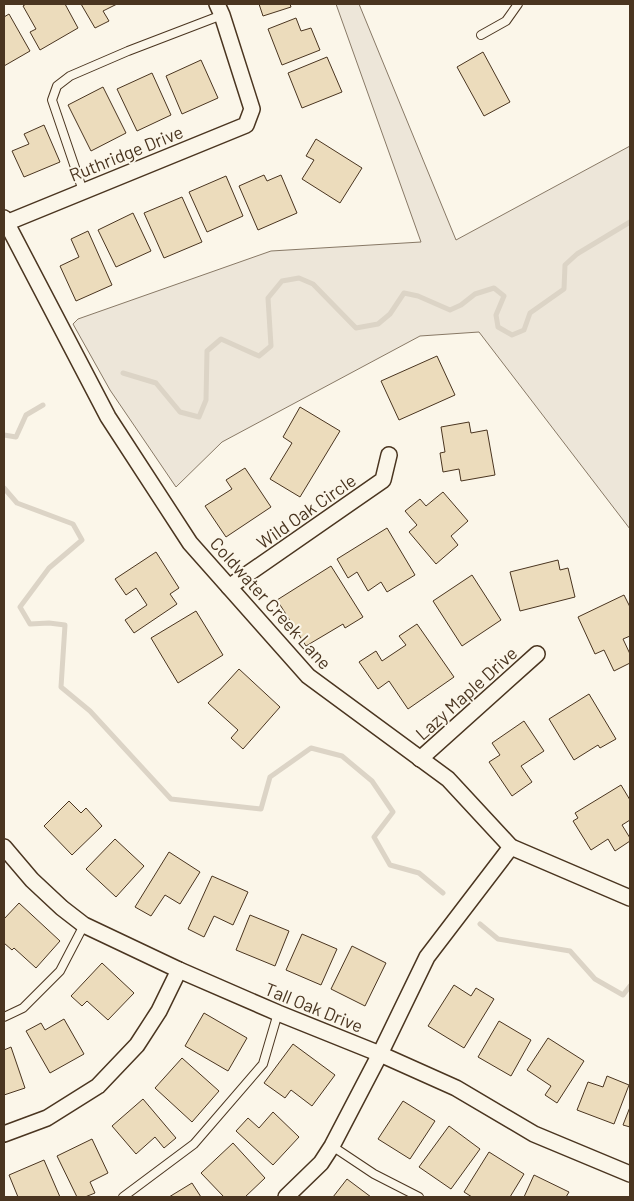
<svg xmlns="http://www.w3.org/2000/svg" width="634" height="1201" viewBox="0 0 634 1201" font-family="Barlow,sans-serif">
  <rect width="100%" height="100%" fill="#fbf6e9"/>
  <path fill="#ede6d9" stroke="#887966" d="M336,4h23l97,236 174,-94v383l-151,-197 -59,4 -198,106 -46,45 -66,-97 -37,-66 5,-5 193,-68 150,-9z"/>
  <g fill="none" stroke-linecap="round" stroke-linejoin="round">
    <g stroke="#dcd4c6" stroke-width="5">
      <path d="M123,373l33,10 24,29 19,5 7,-17 1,-49 14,-12 38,17 12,-10 -3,-48 14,-17 17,-3 14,6 43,44 22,-4 12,-10 14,-21 14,3 32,14 11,-5 14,-11 19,-6 10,8 -8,19 2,12 14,8 12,-5 6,-17 34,-24 1,-24 12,-11 53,-32"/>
      <path d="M4,435l12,2 10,-22 17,-10"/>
      <path d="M4,488l13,15 56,21 9,16 -33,28 -29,39 10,17 19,-1 16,2 -4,62 29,24 81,88 90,10 9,-32 41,-29 31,8 30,25 21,31 -19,25 16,28 29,8 24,20"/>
      <path d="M480,924l18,15 72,12 25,28 28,16 7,-9"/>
    </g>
  </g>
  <g fill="#ecdcbc" stroke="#4a3520">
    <path d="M26,4h39l13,24 -38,22 -10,-18 6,-3 -13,-23z"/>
    <path d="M81,4h36l-14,7 6,10 -14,7z"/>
    <path d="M259,4h31l1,3 -28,9z"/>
    <path d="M9,14l21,37 -26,15v-49z"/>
    <path d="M296,18l5,13 10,-3 9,22 -38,15 -14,-36z"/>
    <path d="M483,52l27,50 -26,14 -27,-49z"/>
    <path d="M327,57l15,35 -40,16 -14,-35z"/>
    <path d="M201,60l17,38 -36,16 -16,-38z"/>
    <path d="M152,73l19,42 -34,16 -20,-42z"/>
    <path d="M103,87l23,46 -35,18 -23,-46z"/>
    <path d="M44,125l16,37 -36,15 -12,-26 17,-7 -5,-10z"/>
    <path d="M316,139l46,29 -22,35 -38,-24 12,-19 -8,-4z"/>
    <path d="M264,175l3,6 14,-6 16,38 -39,17 -19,-44z"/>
    <path d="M226,176l17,40 -36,16 -18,-40z"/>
    <path d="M182,197l20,45 -38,16 -20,-45z"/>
    <path d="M133,213l18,38 -35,16 -18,-37z"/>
    <path d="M88,231l24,54 -36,16 -16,-35 19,-9 -8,-18z"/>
    <path d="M437,356l18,39 -56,25 -18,-39z"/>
    <path d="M300,407l40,24 -40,66 -30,-18 22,-36 -9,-6z"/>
    <path d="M469,422l2,11 16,-3 8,45 -34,6 -2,-12 -16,3 -3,-19 5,-1 -4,-25z"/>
    <path d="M245,468l26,39 -45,30 -21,-31 27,-17 -6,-9z"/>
    <path d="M443,492l25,29 -17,15 7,9 -22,19 -27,-32 8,-7 -12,-14 15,-12 6,7z"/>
    <path d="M387,528l28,47 -28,17 -6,-10 -13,9 -11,-19 -9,6 -11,-19z"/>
    <path d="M156,552l23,36 -9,6 7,10 -43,29 -9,-13 22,-15 -11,-17 -10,7 -11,-16z"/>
    <path d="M558,560l2,10 8,-2 7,29 -55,14 -10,-39z"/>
    <path d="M331,566l32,51 -18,11 -2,-4 -37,22 -29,-46z"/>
    <path d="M472,575l29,45 -39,26 -29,-45z"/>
    <path d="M624,595l6,12v29l-7,3 7,15v9l-16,8 -10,-21 -9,4 -17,-37z"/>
    <path d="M196,611l27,44 -45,28 -27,-45z"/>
    <path d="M417,624l37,53 -46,32 -19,-28 -11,8 -19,-27 17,-11 6,10 24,-16 -7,-9z"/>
    <path d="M239,669l41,38 -37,42 -12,-11 7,-8 -30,-27z"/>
    <path d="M589,694l27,45 -16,9 -2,-3 -24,15 -25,-41z"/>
    <path d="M524,721l20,30 -23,15 11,16 -20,14 -23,-34 11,-7 -8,-12z"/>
    <path d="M621,785l9,15v20l-8,5 8,13v3l-15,10 -7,-12 -17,11 -18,-29 5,-3 -3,-5z"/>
    <path d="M69,801l12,12 5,-5 16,18 -30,29 -28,-29z"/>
    <path d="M115,839l29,27 -28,31 -30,-28z"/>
    <path d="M169,852l31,20 -20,32 -15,-9 -14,21 -16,-9z"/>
    <path d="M212,876l36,16 -15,33 -19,-9 -10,21 -16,-8z"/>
    <path d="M19,903l41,38 -24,27 -22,-20 -2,2 -8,-7v-24z"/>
    <path d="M250,915l39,16 -14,35 -39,-16z"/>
    <path d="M302,934l35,15 -16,36 -35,-15z"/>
    <path d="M352,946l34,17 -21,43 -34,-17z"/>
    <path d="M102,963l32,30 -26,27 -21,-19 -5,5 -11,-10z"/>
    <path d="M454,985l17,11 5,-8 18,11 -30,49 -36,-22z"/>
    <path d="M204,1013l43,25 -19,33 -43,-25z"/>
    <path d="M64,1019l20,35 -34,19 -24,-42 15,-8 4,7z"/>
    <path d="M499,1021l32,19 -20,36 -33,-19z"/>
    <path d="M548,1038l36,23 -27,42 -12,-8 6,-9 -24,-16z"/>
    <path d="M293,1044l42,31 -23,31 -21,-16 -6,8 -21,-15z"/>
    <path d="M11,1047l14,41 -21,7v-45z"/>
    <path d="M182,1058l37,33 -27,31 -37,-34z"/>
    <path d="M607,1076l22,9 -15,39 -37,-14 11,-28 15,5z"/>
    <path d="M143,1099l33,39 -12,10 -9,-11 -19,17 -24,-28z"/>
    <path d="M403,1101l32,20 -25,38 -32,-20z"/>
    <path d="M630,1107v20l-7,-2z"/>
    <path d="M273,1112l26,25 -26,28 -37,-34 12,-13 11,10z"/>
    <path d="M449,1126l31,23 -29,40 -32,-22z"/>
    <path d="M92,1139l16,34 -18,9 5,11 -10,4h-8l-20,-41z"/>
    <path d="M233,1143l32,35 -20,19h-21l-23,-24z"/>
    <path d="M489,1152l35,22 -14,23h-38l-8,-5z"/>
    <path d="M44,1160l16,37h-42l-9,-22z"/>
    <path d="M534,1175l35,17 -3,5h-42z"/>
    <path d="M347,1179l24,18h-38z"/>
    <path d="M192,1183l9,14h-32z"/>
  </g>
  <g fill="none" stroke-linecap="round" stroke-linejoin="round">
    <defs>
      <g id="lane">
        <path d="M481,35l25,-14 12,-17"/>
        <path d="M83,191l-31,-91 5,-14 13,-10 58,-25 94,-36"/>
        <path d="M4,1017l19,-9 37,-37 24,-46"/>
        <path d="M332,1146l42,28 45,23"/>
        <path d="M123,1197l71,-53 69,-80 15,-51"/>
      </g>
      <g id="street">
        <path d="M4,218l104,199 82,126 118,133 140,103 63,68 119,51"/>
        <path d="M6,223l240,-98 6,-16 -30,-94 -5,-11"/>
        <path d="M229,587l154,-107 6,-25"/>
        <path d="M420,759l117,-105"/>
        <path d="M4,847l28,33 30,28 22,17 95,45 99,43 102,41 76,34 78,46 96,40"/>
        <path d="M4,1134l43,-16 51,-32 39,-41 22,-34 20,-41"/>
        <path d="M286,1197l35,-34 11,-17 48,-92 47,-97 84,-110"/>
      </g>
    </defs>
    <use href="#lane" stroke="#4a3520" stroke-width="10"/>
    <use href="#street" stroke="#4a3520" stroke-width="18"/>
    <use href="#lane" stroke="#fbf6e9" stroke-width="8"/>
    <use href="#street" stroke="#fbf6e9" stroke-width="15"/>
  </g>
  <g text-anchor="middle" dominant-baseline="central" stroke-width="4" stroke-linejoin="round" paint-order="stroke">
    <g font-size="18" fill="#4a3520" stroke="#fbf6e9">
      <text transform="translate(126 153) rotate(-22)">Ruthridge Drive</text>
      <text transform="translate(306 511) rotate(-35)">Wild Oak Circle</text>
      <text transform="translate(271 603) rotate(48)">Coldwater Creek Lane</text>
      <text transform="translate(466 693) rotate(-42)">Lazy Maple Drive</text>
      <text transform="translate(314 1007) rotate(22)">Tall Oak Drive</text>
    </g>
  </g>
  <rect width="634" height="1201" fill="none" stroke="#4a3520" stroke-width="10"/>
</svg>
